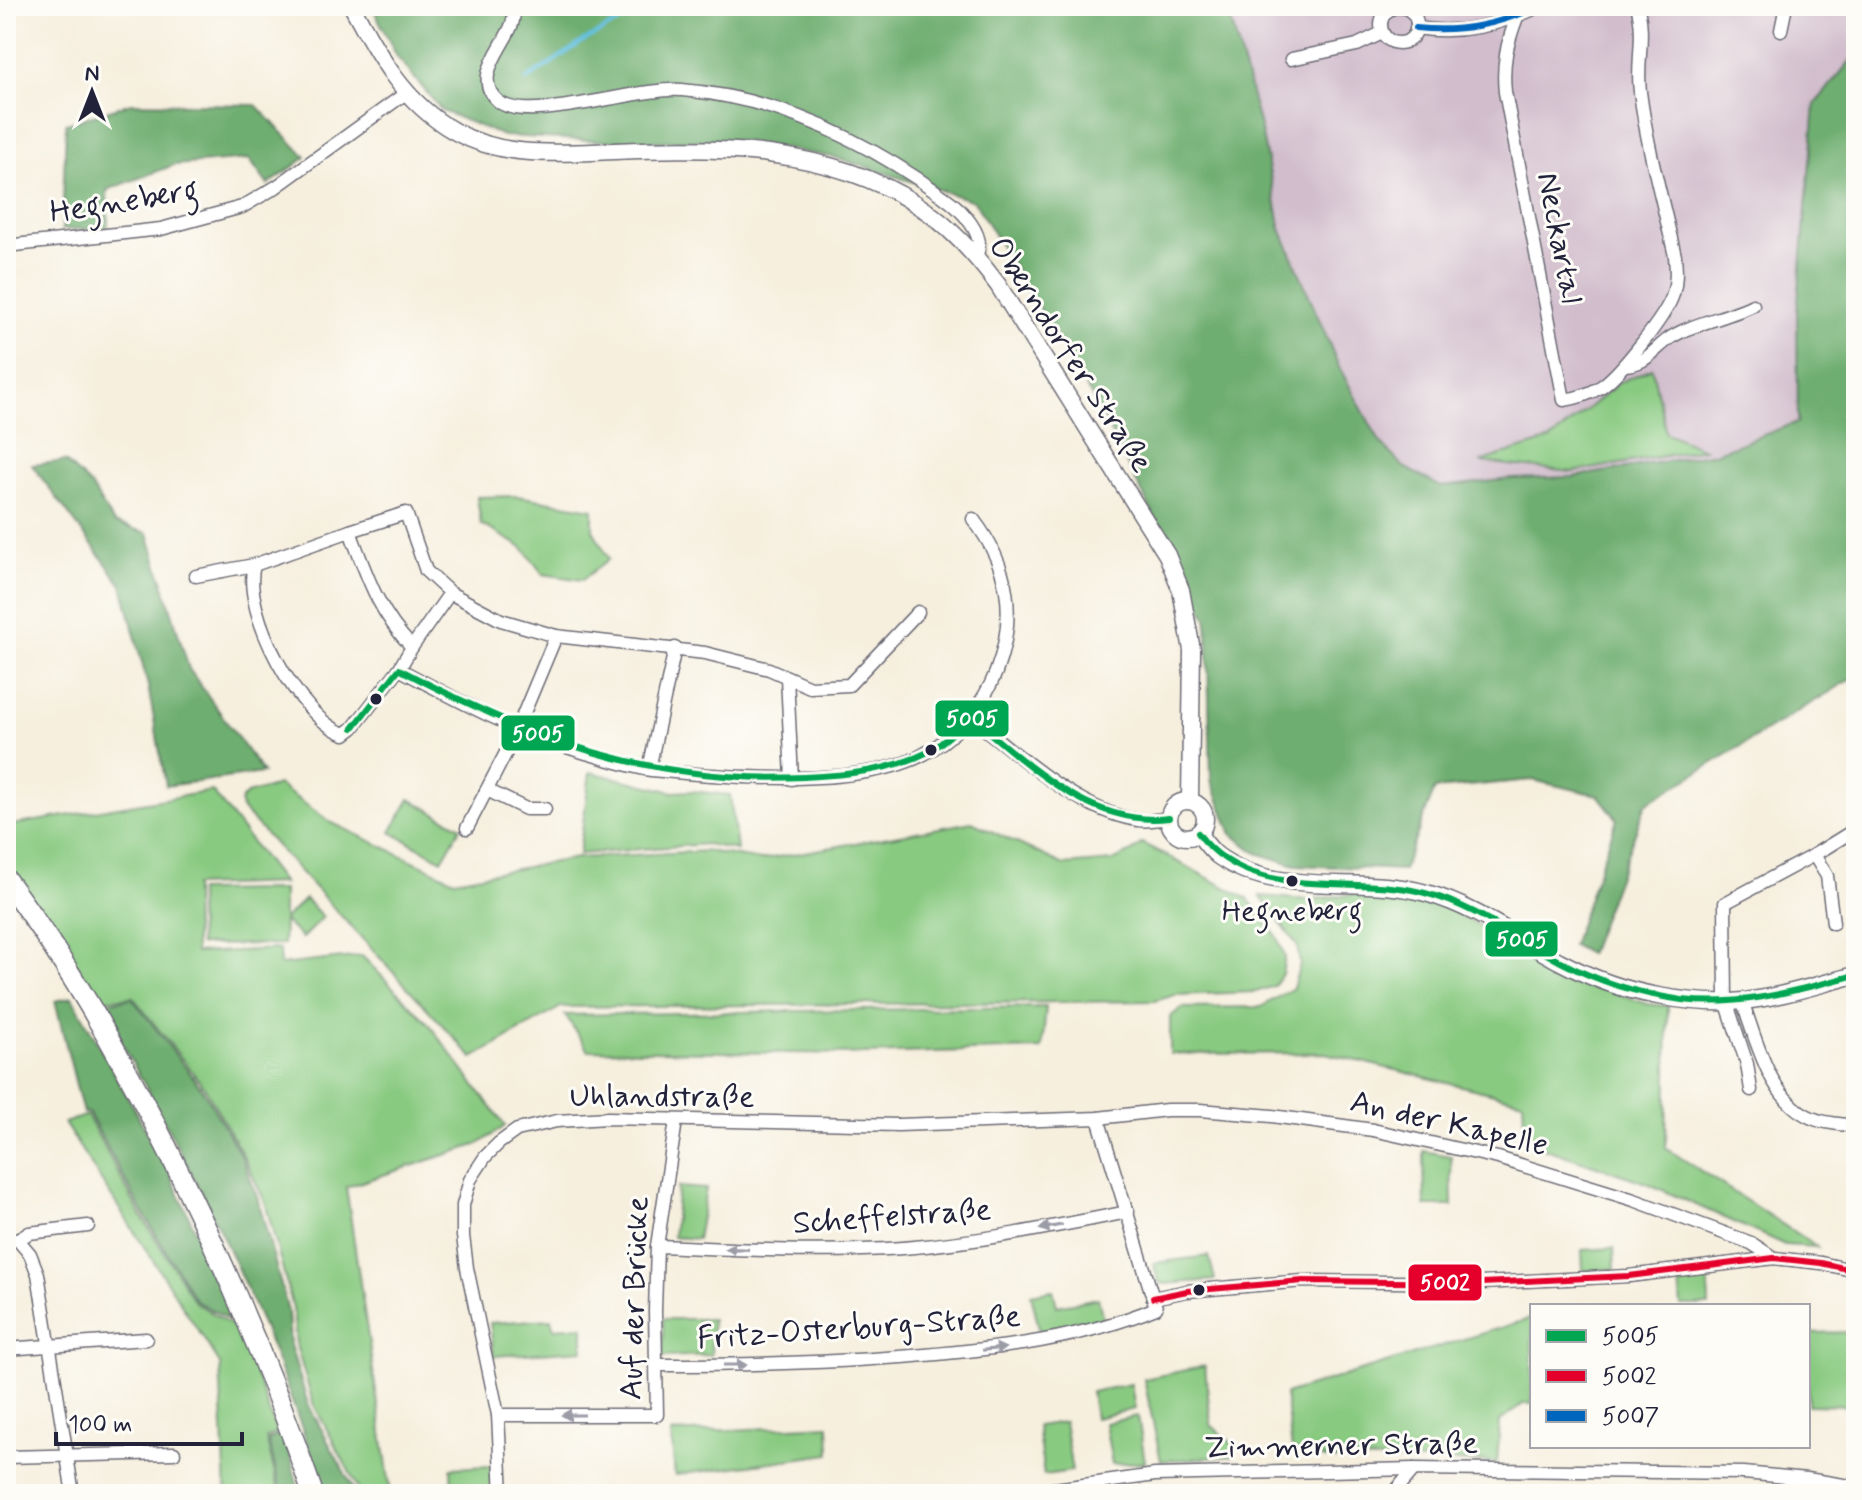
<svg xmlns="http://www.w3.org/2000/svg" width="1862" height="1500" viewBox="0 0 1862 1500" font-family="Mynerve,sans-serif">
  <rect width="100%" height="100%" fill="#fdfcf7"/>
  <filter id="ink" filterUnits="userSpaceOnUse"><feTurbulence type="fractalNoise" baseFrequency=".0125" numOctaves="2"/><feDisplacementMap in="SourceGraphic" scale="16" xChannelSelector="R" yChannelSelector="G"/><feConvolveMatrix kernelMatrix="1 2 1 2 8 2 1 2 1" color-interpolation-filters="sRGB"/></filter>
  <filter id="wash" filterUnits="userSpaceOnUse"><feTurbulence type="fractalNoise" baseFrequency=".006" numOctaves="4" result="noise"/><feDisplacementMap in="SourceGraphic" scale="32" xChannelSelector="R" yChannelSelector="G"/><feGaussianBlur stdDeviation="1.8" result="paint"/><feColorMatrix in="noise" values="0 0 0 0 0 0 0 0 0 0 0 0 0 0 0 0 0 1.4 0 .05"/><feComposite in="paint" operator="in"/></filter>
  <g filter="url(#wash)">
    <rect width="100%" height="100%" fill="#f6efde"/>
    <path fill="#d1bdcc" d="M1227,6h629v48l-41,51 -18,208 1,109 -83,31 -142,24 -62,2 -70,8 -39,-21 -22,-25 -41,-74 -58,-138 -21,-103z"/>
    <g fill="#89ca81" stroke="#56765e" stroke-width="2">
      <path d="M1652,368l14,65 38,16 -131,23 -93,-10 70,-22 70,-58z"/>
      <path d="M517,496l76,13v21l16,29 -27,21 -39,-6 -20,-26 -42,-24 -4,-27z"/>
      <path d="M590,772l84,20 16,-1 40,4 7,55 -31,-6 -127,10z"/>
      <path d="M278,785l54,38 122,57 123,-22 130,-7 54,9 211,-38 92,43 49,-4 19,-9 10,-9 106,56 29,38 8,20 -3,17 -8,12 -18,6 -81,3 -20,6 -594,6 -88,51 -231,-249 -2,-8 7,-7z"/>
      <path d="M212,791l71,92 -89,3 1,67 84,-4 1,16 82,-9 66,67 77,103 -26,18 -133,43 45,307h-30l-48,-91 -17,-58 -3,-37 -28,-106 -22,-47 -38,-67 -72,-91 -35,3 -92,-137v-37z"/>
      <path d="M410,799l51,28 -19,33 -51,-28z"/>
      <path d="M283,890v30l22,-21 18,18 -21,21 -18,-17 -1,23 -84,1 -1,-54z"/>
      <path d="M1371,892l74,16 46,23 61,38 95,35 21,2 -2,142 151,99 -32,-2 -138,-62 -122,-41 -2,-41 -198,-48 -155,1v-37l12,-9 79,-1 32,-19 7,-24 -3,-19 -37,-49 48,4z"/>
      <path d="M1046,1007l-4,42 -181,5 -273,-4 -23,-35z"/>
      <path d="M87,1115l52,97 56,90 45,29 37,102 -11,5 14,56h-54l-6,-130 -156,-241z"/>
      <path d="M1424,1151l27,5 1,50h-27z"/>
      <path d="M678,1187l28,2 -9,50 -24,-2z"/>
      <path d="M1614,1248l1,21 -32,2 -1,-21z"/>
      <path d="M1209,1256l6,24 -51,4 -5,-2 -6,-19z"/>
      <path d="M1708,1280l1,26h-28l-2,-24z"/>
      <path d="M1053,1290l4,16 41,-8 5,21 -63,13 -9,-38z"/>
      <path d="M1532,1318v86h-9l-23,17 -3,41 -171,-3 -34,-9 -7,-56z"/>
      <path d="M551,1319l3,9 29,-2v24l-89,6 -4,-33z"/>
      <path d="M663,1319h49l-1,36 -48,2z"/>
      <path d="M1856,1332v74l-48,-1v-72z"/>
      <path d="M1205,1366l6,59 23,20v11l-73,5 -17,-82z"/>
      <path d="M1131,1384l4,25 -40,9 -4,-26z"/>
      <path d="M1138,1416l7,46 -33,2 -7,-41z"/>
      <path d="M1064,1422l8,49 -28,4 -7,-49z"/>
      <path d="M829,1425l1,29 -155,21 -4,-42z"/>
      <path d="M491,1466l1,28h-40l-1,-26z"/>
    </g>
    <g fill="#6eae6f" stroke="#486855" stroke-width="2">
      <path d="M372,6h855l33,120 21,103 58,138 41,75 22,24 39,21 70,-8 62,-2 142,-24 83,-31 -1,-109 18,-209 41,-50v622l-210,128 -57,150 -17,-9 45,-126 -19,-24 -66,-15 -97,9 -32,81 -108,-5 -38,-12 -25,-19 -21,-54 -4,-162 -113,-218 -120,-199 -137,-43 -103,-18 -108,2 -123,-6 -61,-25 -45,-54z"/>
      <path d="M131,103l125,2 50,52 -38,28 -19,-26 -75,6 -67,25 1,38 -46,2 4,-106z"/>
      <path d="M65,461l26,25 23,37 34,10 41,136 74,104 -97,13 -18,-100 -26,-101 -90,-120z"/>
      <path d="M72,997l96,173 69,154 -41,-23 -56,-93 -52,-96 -5,1 -28,-112z"/>
      <path d="M132,998l71,92 39,67 16,42 30,112 2,34 18,59 48,90h-30c-20,-53 -38,-107 -60,-160 -47,-114 -105,-223 -167,-330z"/>
      <path d="M284,1433l16,61h-18l-14,-54z"/>
    </g>
    <g fill="none" stroke-linecap="round" stroke-linejoin="round">
      <path stroke="#60bfde" stroke-width="4" d="M526,80l59,-40 64,-34"/>
    </g>
  </g>
  <g filter="url(#ink)">
    <g fill="none" stroke-linecap="round" stroke-linejoin="round">
      <defs>
        <g id="minor">
          <path d="M514,6c0,6 0,13 -2,18 -8,23 -41,54 -14,77 28,25 142,-15 184,-11 97,8 185,51 262,107 16,11 44,39 32,58"/>
          <circle cx="1399" cy="25" r="18"/>
          <path d="M1517,17c-10,26 -15,47 -12,75l59,308c13,-2 24,-5 35,-12 19,-11 68,-73 74,-94 4,-13 3,-25 2,-38 -12,-54 -28,-109 -35,-164 -4,-29 6,-58 -3,-86"/>
          <path d="M1416,28c45,7 84,-3 124,-22"/>
          <path d="M1781,30l5,-24"/>
          <path d="M1291,59l66,-14 25,-12"/>
          <path d="M6,246l155,-17 81,-22 34,-20 130,-94"/>
          <path d="M1624,365c21,-1 26,-11 42,-24 19,-16 61,-23 87,-36"/>
          <path d="M350,531l56,-18 20,58 24,22 -38,54"/>
          <path d="M254,565l96,-34c17,45 28,81 62,116l-13,22"/>
          <path d="M196,576l58,-11c-13,46 45,154 91,169l8,-6 46,-59c60,32 121,65 187,84 21,6 44,14 65,17 74,7 216,21 280,-20 30,-19 52,-45 65,-78 21,-56 14,-105 -23,-153"/>
          <path d="M450,593l51,27 55,16 149,17 64,16 41,18 39,-2 69,-73"/>
          <path d="M787,677l5,102"/>
          <path d="M971,718c46,36 108,94 167,102 10,2 21,-1 31,-2"/>
          <path d="M649,769l26,-121"/>
          <path d="M487,790l39,19h19"/>
          <path d="M467,828l46,-89 43,-103"/>
          <path d="M1814,855l13,21 6,47"/>
          <path d="M1742,1001c15,40 27,99 70,117 13,6 30,6 44,8"/>
          <path d="M1751,1090l-4,-26 -21,-63 -1,-98 89,-48 42,-26"/>
          <path d="M6,1239l12,1 12,14 8,20 35,220"/>
          <path d="M18,1240l11,-7 59,-7"/>
          <path d="M657,1246c81,3 164,8 246,2 76,-6 150,-21 225,-36"/>
          <path d="M1153,1298l34,-7 116,-10 178,2 148,-7 145,-18 47,5 35,8"/>
          <path d="M6,1349l140,-10"/>
          <path d="M657,1365c89,0 178,-2 268,-10 80,-7 156,-16 231,-47l-58,-190"/>
          <path d="M498,1415h159l-2,-104 2,-65 19,-125"/>
          <path d="M6,1457l168,-4"/>
          <path d="M502,1494l-4,-79 -31,-147 -4,-32v-31l7,-25 15,-23 14,-14 18,-13 40,-9 51,-3 290,7 200,-7 69,-8h33l72,6 101,14 125,28 136,42 117,43 23,15"/>
          <path d="M1019,1494l136,-19 259,-6 330,4 63,6 49,8"/>
          <path d="M1393,1494l21,-25"/>
        </g>
        <g id="tertiary">
          <path d="M352,6c26,49 52,97 102,125 50,28 106,22 161,20 101,-5 213,-4 301,53 33,21 59,50 82,81l169,270 14,35 11,60 -2,151"/>
          <circle cx="1187" cy="819" r="18"/>
          <path d="M1198,833c6,8 12,17 20,23 60,43 141,18 208,37 51,14 90,45 135,69 30,16 63,28 97,34 27,5 58,8 85,5 39,-4 76,-17 113,-26"/>
        </g>
        <path id="primary" d="M6,880c62,83 114,174 160,266 57,113 106,228 147,348"/>
      </defs>
      <use href="#minor" stroke="#6c6a74" stroke-width="15"/>
      <use href="#tertiary" stroke="#6c6a74" stroke-width="19"/>
      <use href="#primary" stroke="#6c6a74" stroke-width="23"/>
      <use href="#minor" stroke="#fff" stroke-width="12"/>
      <use href="#tertiary" stroke="#fff" stroke-width="16"/>
      <use href="#primary" stroke="#fff" stroke-width="20"/>
      <defs>
        <g id="bus-1">
          <path d="M353,728l46,-59c135,71 250,115 405,108 41,-2 87,-6 124,-25 16,-9 29,-23 43,-34 56,45 120,110 198,100"/>
          <path d="M1198,833c53,72 152,40 227,60 50,13 91,45 136,69 38,20 79,32 121,38 61,7 116,-10 174,-25"/>
        </g>
        <path id="bus-2" d="M1153,1298l34,-7 116,-10 178,2 148,-7 145,-18 47,5 35,8"/>
        <path id="bus-3" d="M1416,28c45,5 83,-4 124,-22"/>
      </defs>
      <use href="#bus-1" stroke="#fdfcf7" stroke-width="12"/>
      <use href="#bus-2" stroke="#fdfcf7" stroke-width="12"/>
      <use href="#bus-3" stroke="#fdfcf7" stroke-width="12"/>
      <use href="#bus-1" stroke="#00a651" stroke-width="6"/>
      <use href="#bus-2" stroke="#e4002b" stroke-width="6"/>
      <use href="#bus-3" stroke="#0065bd" stroke-width="6"/>
    </g>
    <defs><path id="oneway-solid" d="M-6-.8H1V-3.2L6.5 0L1 3.2V.8H-6Z" transform="scale(2)"/></defs>
    <g fill="#9c9ca7">
      <use href="#oneway-solid" transform="translate(1051 1227) rotate(169)"/>
      <use href="#oneway-solid" transform="translate(737 1249) rotate(-178)"/>
      <use href="#oneway-solid" transform="translate(994 1349) rotate(-6)"/>
      <use href="#oneway-solid" transform="translate(735 1365)"/>
      <use href="#oneway-solid" transform="translate(573 1415) rotate(-180)"/>
    </g>
  </g>
  <g fill="#22223b" stroke="#fdfcf7" stroke-width="3">
    <circle cx="376" cy="699" r="7"/>
    <circle cx="931" cy="750" r="7"/>
    <circle cx="1292" cy="881" r="7"/>
    <circle cx="1199" cy="1290" r="7"/>
  </g>
  <g text-anchor="middle" dominant-baseline="central" stroke-width="6" stroke-linejoin="round" paint-order="stroke">
    <g font-size="30" fill="#22223b" stroke="#fdfcf7">
      <text x="1292" y="911">Hegneberg</text>
    </g>
    <g font-size="32" fill="#22223b" stroke="#fdfcf7">
      <text transform="translate(124 202) rotate(-9)">Hegneberg</text>
      <text transform="translate(1559 238) rotate(79)">Neckartal</text>
      <text transform="translate(1070 355) rotate(57)">Oberndorfer Straße</text>
      <text x="662" y="1097">Uhlandstraße</text>
      <text transform="translate(1449 1124) rotate(13)">An der Kapelle</text>
      <text transform="translate(892 1217) rotate(-4)">Scheffelstraße</text>
      <text transform="translate(635 1298) rotate(-88)">Auf der Brücke</text>
      <text transform="translate(859 1328) rotate(-4)">Fritz-Osterburg-Straße</text>
      <text transform="translate(1341 1446) rotate(-1)">Zimmerner Straße</text>
    </g>
  </g>
  <g stroke="#fdfcf7" stroke-width="3">
    <rect x="934" y="699" width="76" height="39" rx="8" fill="#00a651"/>
    <rect x="500" y="714" width="76" height="38" rx="8" fill="#00a651"/>
    <rect x="1484" y="920" width="75" height="38" rx="8" fill="#00a651"/>
    <rect x="1407" y="1263" width="76" height="39" rx="8" fill="#e4002b"/>
  </g>
  <g font-size="22" text-anchor="middle" font-weight="bold" fill="#fff">
    <text x="972" y="726">5005</text>
    <text x="538" y="741">5005</text>
    <text x="1522" y="947">5005</text>
    <text x="1445" y="1290">5002</text>
  </g>
  <rect width="1862" height="1500" fill="none" stroke="#fdfcf7" stroke-width="32"/>
  <rect x="1530" y="1304" width="280" height="144" fill="#fdfcf7" stroke="#a5a5ac" stroke-width="2"/>
  <rect x="1546" y="1330" width="40" height="12" fill="#00a651" stroke="#a5a5ac" stroke-width="2"/>
  <text x="1602" y="1344" font-size="24" fill="#22223b">5005</text>
  <rect x="1546" y="1370" width="40" height="12" fill="#e4002b" stroke="#a5a5ac" stroke-width="2"/>
  <text x="1602" y="1384" font-size="24" fill="#22223b">5002</text>
  <rect x="1546" y="1410" width="40" height="12" fill="#0065bd" stroke="#a5a5ac" stroke-width="2"/>
  <text x="1602" y="1424" font-size="24" fill="#22223b">5007</text>
  <g transform="translate(92 92)" stroke="#fdfcf7" stroke-width="6" paint-order="stroke">
  <path d="M0-6L14 30L0 20L-14 30Z" fill="#22223b"/>
  <text y="-12" font-size="22" font-weight="bold" text-anchor="middle" fill="#22223b">N</text>
  </g>
  <path d="M56 1432v12h186v-12" fill="none" stroke="#22223b" stroke-width="4"/>
  <text x="68" y="1432" font-size="24" fill="#22223b" stroke="#fdfcf7" stroke-width="6" paint-order="stroke">100 m</text>
</svg>
